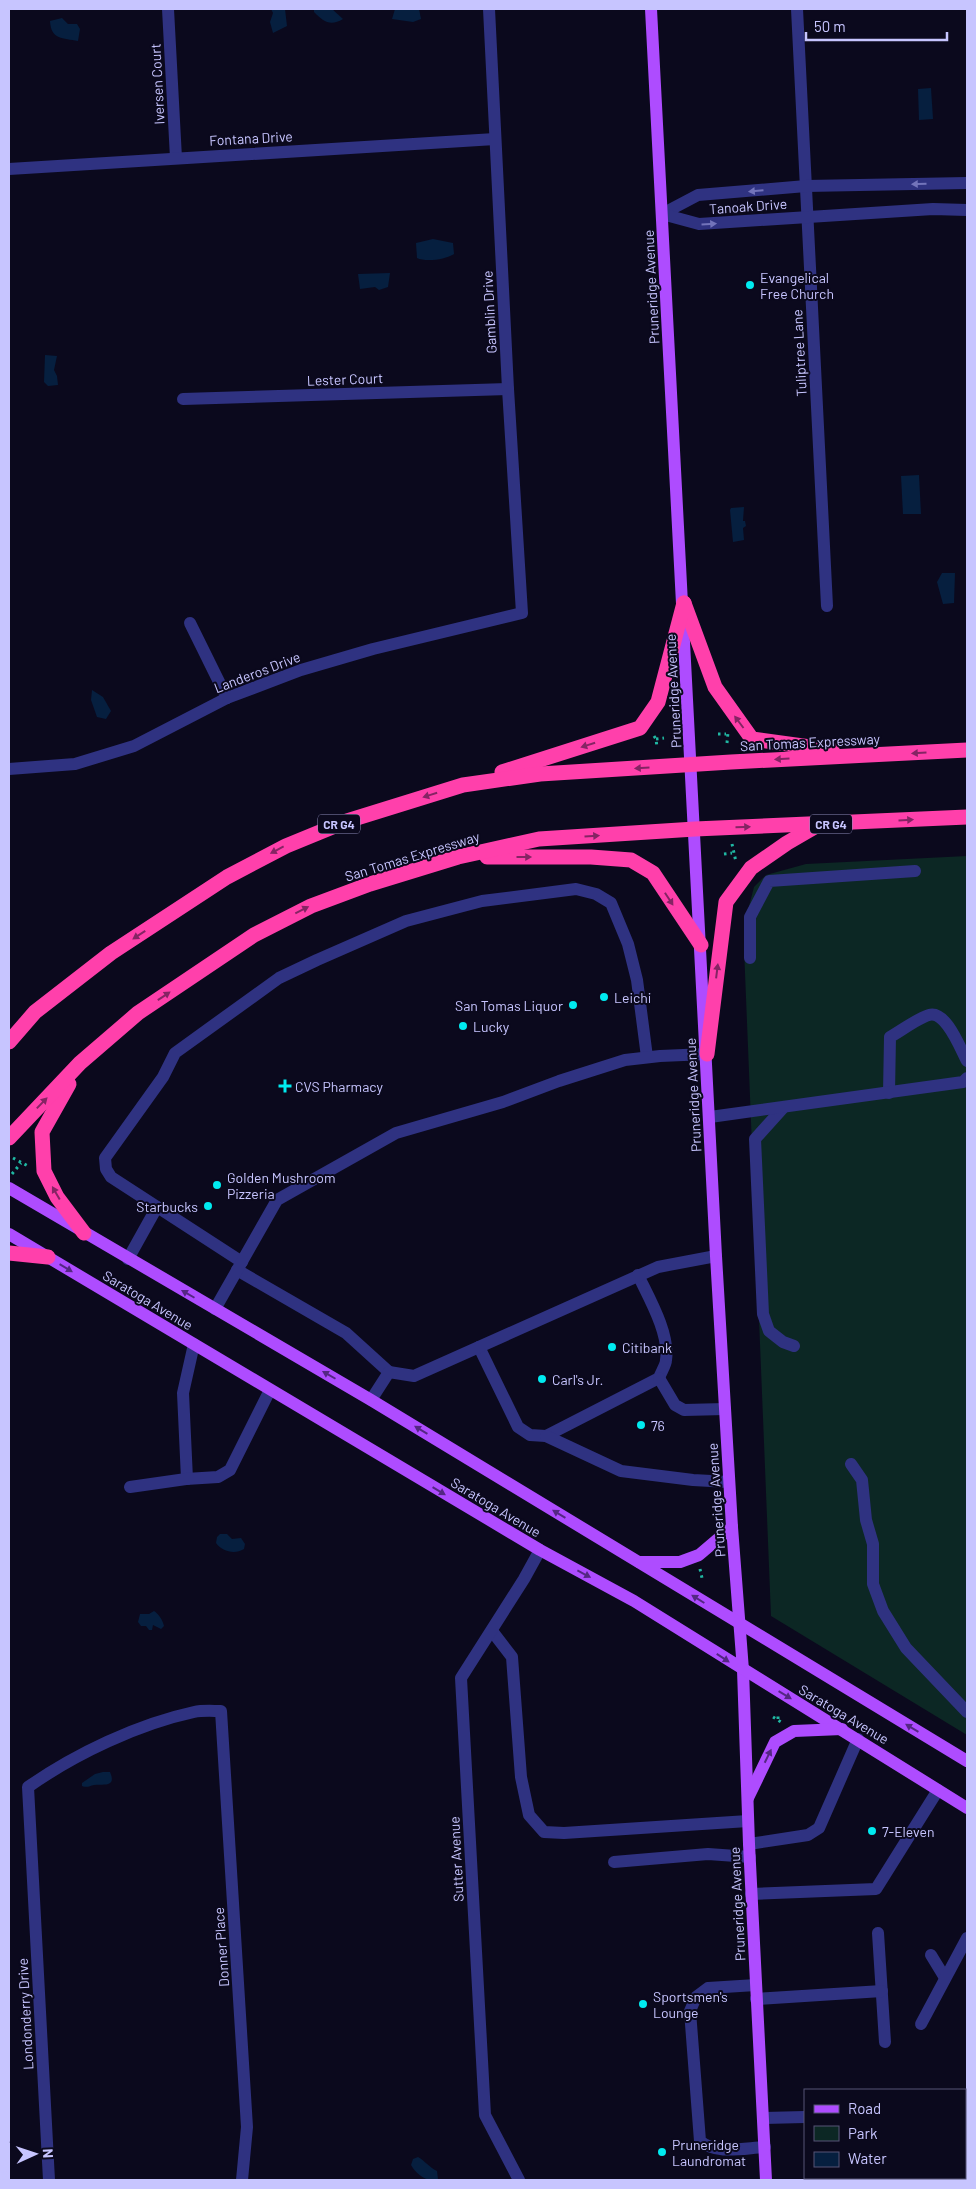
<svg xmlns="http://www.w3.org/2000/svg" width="976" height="2189" viewBox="0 0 976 2189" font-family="Barlow,sans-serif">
  <rect width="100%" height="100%" fill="#0b091d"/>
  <path fill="#0c2724" d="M967,856v879l-196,-119 -27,-668 3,-34 7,-27 12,-12 40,-11z"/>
  <g fill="#061f3f">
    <path d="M271,9h14l2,17 -14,7 -3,-11 3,-9z"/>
    <path d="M314,9h18l11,10c-13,8 -20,2 -29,-7z"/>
    <path d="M395,9h24l2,10 -8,3 -21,-3z"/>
    <path d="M62,18l6,6h9l3,5 -2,12c-15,-3 -27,-1 -28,-20z"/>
    <path d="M931,88l2,31 -14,1 -1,-31z"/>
    <path d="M433,239l20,4 1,11c-9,6 -29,8 -37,4l-1,-15z"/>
    <path d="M390,273l-2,14 -9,3 -4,-3 -15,2 -2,-15z"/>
    <path d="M45,355l12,1 -3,14 3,6 1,9 -10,1 -4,-4z"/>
    <path d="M919,475l2,39h-18l-2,-38z"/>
    <path d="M744,507l-1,14h2l1,5 -3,2 1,12 -11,2 -3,-32 1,-2z"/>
    <path d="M942,573h13l-1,30 -11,1 -6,-22z"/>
    <path d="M92,690l11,7 8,14 -5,8 -9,-2 -6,-17z"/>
    <path d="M220,1534h7l5,5 9,-1 4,6 -1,5c-10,6 -22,2 -28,-6l1,-6z"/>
    <path d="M154,1611c5,3 9,10 10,15l-3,3 -8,-4 -1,5h-3l-3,-4h-5l-3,-4 2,-8h9z"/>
    <path d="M103,1772h7c7,16 -7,12 -16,13 -5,1 -6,3 -12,1v-3l13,-9z"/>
    <path d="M418,2157c7,4 11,10 19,14l1,8c-11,4 -22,-5 -27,-14l2,-6z"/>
  </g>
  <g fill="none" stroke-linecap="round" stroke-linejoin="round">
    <g stroke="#20b8a3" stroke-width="3" stroke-dasharray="2.5 4" stroke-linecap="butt">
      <path d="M718,734h8"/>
      <path d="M654,736l2,3 1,8"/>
      <path d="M656,739l8,-1"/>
      <path d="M727,743l1,-11"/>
      <path d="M732,844l4,18"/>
      <path d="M724,854l8,-1"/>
      <path d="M13,1158l15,8"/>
      <path d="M12,1174l9,-11"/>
      <path d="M700,1569l2,9"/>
      <path d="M773,1717l8,5"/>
      <path d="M778,1719v-5"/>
    </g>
    <g stroke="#2f3281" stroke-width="12">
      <path d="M168,9l8,149"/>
      <path d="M797,9l30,597"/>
      <path d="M9,169l486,-30"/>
      <path d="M662,214l36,-19 108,-9 161,-3"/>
      <path d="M662,214l37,10 234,-15 34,1"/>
      <path d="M183,399l325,-10"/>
      <path d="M190,623l37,75"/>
      <path d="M9,769l66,-5 59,-18 93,-48 74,-28 72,-21 149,-36 -14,-224 -19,-380"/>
      <path d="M750,958v-41l19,-36 146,-10"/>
      <path d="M889,1093l1,-56c11,-6 28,-19 39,-22 17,-5 31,33 38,46"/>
      <path d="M783,1108l-28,31 8,175 6,17 14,11 11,4"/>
      <path d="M710,1117l253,-35 4,-4"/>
      <path d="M128,1259l29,-52"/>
      <path d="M242,1262l-131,-85 -5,-8 -1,-11 58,-81 12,-24 104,-75 38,-18 89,-39 76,-20 94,-12 20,5 15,9 17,41 9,36 10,77"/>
      <path d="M237,1270l109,63 43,39"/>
      <path d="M215,1309l62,-109 119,-67 107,-31 56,-21 66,-21 35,-4 47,-2"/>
      <path d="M479,1347l39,80 12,8 16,1 113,-58c2,-6 7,-13 7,-18 4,-26 -17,-62 -28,-85"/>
      <path d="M659,1378l16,27 9,5 41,-1"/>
      <path d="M371,1400l18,-28 25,4 244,-109 58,-11"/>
      <path d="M546,1436l75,35 72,9 36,2"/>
      <path d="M851,1464l11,16 4,40 7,24v40l10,27 23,37 61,64"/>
      <path d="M187,1479l-4,-86 11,-49"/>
      <path d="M130,1487l56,-8 32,-2 12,-7 40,-80"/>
      <path d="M492,1631l20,26 9,120 8,38 15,17 20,1 184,-12"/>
      <path d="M749,1844l59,-9 11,-7 39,-89"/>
      <path d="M614,1862l94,-8 42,3"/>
      <path d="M751,1894l125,-5 62,-99"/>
      <path d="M878,1933l7,109"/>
      <path d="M931,1955l14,23"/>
      <path d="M756,1985l-48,3 -12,9 -6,14 10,130c16,14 44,7 65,6"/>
      <path d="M756,1999l126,-8"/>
      <path d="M921,2024l46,-86"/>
      <path d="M764,2118l41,-1"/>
      <path d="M965,2138h2"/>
      <path d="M49,2180l-21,-393c47,-33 110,-63 166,-75 9,-2 19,-1 27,-1l26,416 -5,53"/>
      <path d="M519,2180l-34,-65 -24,-437 63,-99 16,-29"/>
    </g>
    <g stroke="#ae4cff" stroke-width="12">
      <path d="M651,9l65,1247 16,271 11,143 6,174 17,336"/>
      <path d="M9,1188l362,212 596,361"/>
      <path d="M9,1234l531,316 94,51 333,207"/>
      <path d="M639,1562h41l19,-7 33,-28"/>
      <path d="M748,1798l27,-56 19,-11 48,-2"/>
    </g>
    <g stroke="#ff40ab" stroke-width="15">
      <path d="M684,603l31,84 37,52 80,11"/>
      <path d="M502,772l138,-44 18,-26 26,-99"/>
      <path d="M487,857h104l40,3 22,13 48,72"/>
      <path d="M9,1042l26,-30 76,-59 116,-76 59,-31 61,-25 116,-36 77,-11 191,-12 236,-12"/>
      <path d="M707,1054l19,-152 25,-34 36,-25 31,-18"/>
      <path d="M69,1084l-27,48 2,39 13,26 27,36"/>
      <path d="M9,1138l71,-75 58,-50 116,-78 57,-29 59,-22 88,-27 81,-18 156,-10 272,-12"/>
      <path d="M9,1253l39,4"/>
    </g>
  </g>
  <defs><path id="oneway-solid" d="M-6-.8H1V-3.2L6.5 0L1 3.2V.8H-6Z" transform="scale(1.25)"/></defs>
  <g fill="#7374ba">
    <use href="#oneway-solid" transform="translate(919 184) rotate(179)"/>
    <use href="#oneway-solid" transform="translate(756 191) rotate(175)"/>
    <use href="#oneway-solid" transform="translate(709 224) rotate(-4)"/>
  </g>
  <g fill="#852464">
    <use href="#oneway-solid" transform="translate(739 722) rotate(-127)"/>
    <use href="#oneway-solid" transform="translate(588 745) rotate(162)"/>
    <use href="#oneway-solid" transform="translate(919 753) rotate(177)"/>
    <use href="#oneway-solid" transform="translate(782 759) rotate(177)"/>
    <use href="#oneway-solid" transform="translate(642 768) rotate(177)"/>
    <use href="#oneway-solid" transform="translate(430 795) rotate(163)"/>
    <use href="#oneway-solid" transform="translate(906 820) rotate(-3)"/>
    <use href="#oneway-solid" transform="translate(743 827) rotate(-2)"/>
    <use href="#oneway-solid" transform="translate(592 836) rotate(-4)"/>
    <use href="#oneway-solid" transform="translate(277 850) rotate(152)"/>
    <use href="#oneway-solid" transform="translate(524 857)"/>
    <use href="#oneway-solid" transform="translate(669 899) rotate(57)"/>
    <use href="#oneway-solid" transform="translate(302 910) rotate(-27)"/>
    <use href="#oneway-solid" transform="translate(139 935) rotate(147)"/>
    <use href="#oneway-solid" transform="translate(717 971) rotate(-83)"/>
    <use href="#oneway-solid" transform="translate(164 996) rotate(-34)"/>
    <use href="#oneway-solid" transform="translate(42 1103) rotate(-46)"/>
    <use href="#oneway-solid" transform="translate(56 1193) rotate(-120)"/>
  </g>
  <g fill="#542783">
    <use href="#oneway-solid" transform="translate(66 1268) rotate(31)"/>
    <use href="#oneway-solid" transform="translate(188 1294) rotate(-150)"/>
    <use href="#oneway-solid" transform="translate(329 1375) rotate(-150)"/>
    <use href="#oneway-solid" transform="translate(421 1430) rotate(-149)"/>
    <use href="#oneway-solid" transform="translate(439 1491) rotate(31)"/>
    <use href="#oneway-solid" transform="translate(559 1514) rotate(-149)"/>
    <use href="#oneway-solid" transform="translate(584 1574) rotate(28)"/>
    <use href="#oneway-solid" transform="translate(698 1599) rotate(-148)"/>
    <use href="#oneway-solid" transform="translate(723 1658) rotate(33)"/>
    <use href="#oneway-solid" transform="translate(785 1695) rotate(31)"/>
    <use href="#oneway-solid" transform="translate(912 1728) rotate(-149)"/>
    <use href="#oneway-solid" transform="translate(768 1756) rotate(-64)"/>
  </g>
  <g fill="#00ebf0" stroke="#0b091d" stroke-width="2">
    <circle cx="750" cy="285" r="5"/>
    <circle cx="604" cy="997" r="5"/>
    <circle cx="573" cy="1005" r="5"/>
    <circle cx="463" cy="1026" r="5"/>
    <path d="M282.5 1078.5h5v5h5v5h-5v5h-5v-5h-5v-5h5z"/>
    <circle cx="217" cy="1185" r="5"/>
    <circle cx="208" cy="1206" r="5"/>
    <circle cx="612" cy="1347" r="5"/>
    <circle cx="542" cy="1379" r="5"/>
    <circle cx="641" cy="1425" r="5"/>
    <circle cx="872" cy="1831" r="5"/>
    <circle cx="643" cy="2004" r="5"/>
    <circle cx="662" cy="2152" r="5"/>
  </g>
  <g text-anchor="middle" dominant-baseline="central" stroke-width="4" stroke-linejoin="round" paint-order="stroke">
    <g fill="#0b091d" stroke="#8f8dbb" stroke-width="1">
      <rect x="318" y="814.5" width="42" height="19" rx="4"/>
      <rect x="810" y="814.5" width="42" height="19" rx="4"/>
    </g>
    <g font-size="12" font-weight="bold" fill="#c7c5ff">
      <text x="339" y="824">CR G4</text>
      <text x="831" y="824">CR G4</text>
    </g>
    <g font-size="14" fill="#c7c5ff" stroke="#0b091d">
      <text transform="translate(157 84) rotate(-93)">Iversen Court</text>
      <text transform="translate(251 138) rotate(-3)">Fontana Drive</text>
      <text transform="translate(748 206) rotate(-4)">Tanoak Drive</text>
      <text transform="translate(651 287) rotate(-93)">Pruneridge Avenue</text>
      <text transform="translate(489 312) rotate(-93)">Gamblin Drive</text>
      <text transform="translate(799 353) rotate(-93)">Tuliptree Lane</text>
      <text transform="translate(345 379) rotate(-2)">Lester Court</text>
      <text transform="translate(257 672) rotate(-21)">Landeros Drive</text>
      <text transform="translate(673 691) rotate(-93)">Pruneridge Avenue</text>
      <text transform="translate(810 742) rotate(-3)">San Tomas Expressway</text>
      <text transform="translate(412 856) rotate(-17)">San Tomas Expressway</text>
      <text transform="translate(693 1095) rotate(-93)">Pruneridge Avenue</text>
      <text transform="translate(148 1300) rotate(31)">Saratoga Avenue</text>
      <text transform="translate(716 1500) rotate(-94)">Pruneridge Avenue</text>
      <text transform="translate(496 1507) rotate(31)">Saratoga Avenue</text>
      <text transform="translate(844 1714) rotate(31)">Saratoga Avenue</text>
      <text transform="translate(456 1859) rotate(-93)">Sutter Avenue</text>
      <text transform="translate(737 1904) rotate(-93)">Pruneridge Avenue</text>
      <text transform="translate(221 1947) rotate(-94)">Donner Place</text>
      <text transform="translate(25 2014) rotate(-93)">Londonderry Drive</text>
    </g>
    <g font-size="14" fill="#c7c5ff" stroke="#0b091d" text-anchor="start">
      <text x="760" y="277">Evangelical<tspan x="760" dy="16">Free Church</tspan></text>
      <text x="614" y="997">Leichi</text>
      <text x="563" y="1005" text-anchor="end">San Tomas Liquor</text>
      <text x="473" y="1026">Lucky</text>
      <text x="295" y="1086">CVS Pharmacy</text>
      <text x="227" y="1177">Golden Mushroom<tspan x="227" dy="16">Pizzeria</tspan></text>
      <text x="198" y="1206" text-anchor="end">Starbucks</text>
      <text x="622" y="1347">Citibank</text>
      <text x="552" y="1379">Carl's Jr.</text>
      <text x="651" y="1425">76</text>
      <text x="882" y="1831">7-Eleven</text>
      <text x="653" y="1996">Sportsmen's<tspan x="653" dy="16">Lounge</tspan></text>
      <text x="672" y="2144">Pruneridge<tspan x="672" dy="16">Laundromat</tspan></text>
    </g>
  </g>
  <rect width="976" height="2189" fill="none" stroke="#c7c5ff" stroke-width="20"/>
  <rect x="804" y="2089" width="162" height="90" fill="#0b091d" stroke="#565477"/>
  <rect x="814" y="2105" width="25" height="8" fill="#ae4cff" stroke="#565477"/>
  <text x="848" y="2114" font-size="15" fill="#c7c5ff">Road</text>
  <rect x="814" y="2126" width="25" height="15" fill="#0c2724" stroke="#565477"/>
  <text x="848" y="2139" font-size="15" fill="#c7c5ff">Park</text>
  <rect x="814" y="2152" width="25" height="15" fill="#061f3f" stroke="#565477"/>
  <text x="848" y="2164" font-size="15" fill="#c7c5ff">Water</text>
  <g transform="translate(35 2154) rotate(87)" stroke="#0b091d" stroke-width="4" paint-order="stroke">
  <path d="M0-4L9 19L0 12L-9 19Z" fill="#c7c5ff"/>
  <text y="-8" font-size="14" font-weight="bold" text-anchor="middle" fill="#c7c5ff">N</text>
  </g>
  <path d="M806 32v8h141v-8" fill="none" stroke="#c7c5ff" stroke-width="2.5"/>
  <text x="814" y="32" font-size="15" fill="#c7c5ff" stroke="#0b091d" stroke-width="4" paint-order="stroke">50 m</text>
</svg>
